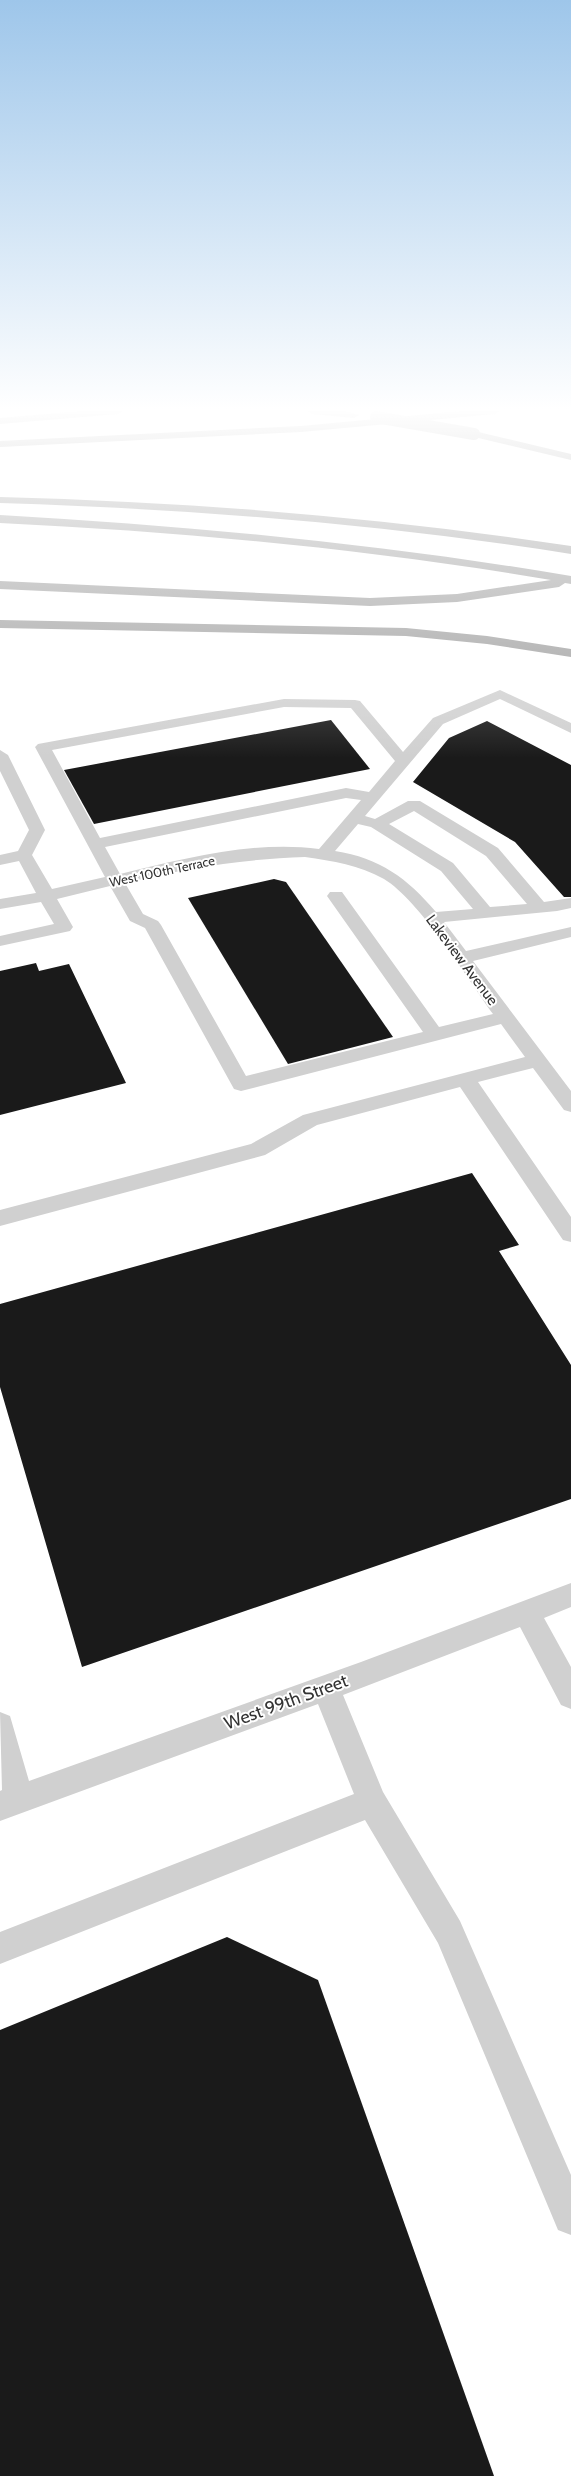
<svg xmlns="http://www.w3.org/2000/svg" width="571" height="2476" viewBox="0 0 571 2476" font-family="Cabin,sans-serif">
  <rect width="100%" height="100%" fill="#fff"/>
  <g fill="#1a1a1a">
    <path d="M331,720l39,49 -276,55 -30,-54z"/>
    <path d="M487,721l84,44v132h-7l-49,-55 -102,-60 36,-44z"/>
    <path d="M274,879l12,3 107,155 -105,27 -100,-166z"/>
    <path d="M36,963l3,8 30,-7 57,119 -126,32v-144z"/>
    <path d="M472,1173l47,72 -20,6 72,114v134l-489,168 -82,-280v-83z"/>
    <path d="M227,1937l91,43 176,496h-494v-446z"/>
  </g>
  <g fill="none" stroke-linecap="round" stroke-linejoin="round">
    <g fill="#d0d0d0" fill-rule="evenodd">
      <path d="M500,690l71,33v10l-71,-34 -57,25 -78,92 10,3 33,-18h12l78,47 46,54 27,-4v10l-14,3 -113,11 22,29 105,-24v10l-98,24 98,130v21l-7,-2 -31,-42 -55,14 93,135v25l-8,-2 -103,-153 -143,38 -52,30 -265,71v-16l251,-66 52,-29 222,-58 -24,-33 -260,67 -7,-2 -89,-161 -15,-7 -20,-35 -53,13 16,28 -3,4 -70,15v-10l54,-12 -13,-22 -41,7v-10l36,-6 -17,-32 -19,4v-10l18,-4 11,-21 -29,-59v-21l8,5 37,75 -13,25 20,34 53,-12 -70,-130 3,-3 246,-45 71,1 5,1 43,51 30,-34zM284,707l67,1 44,53 -26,31 -23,-4 -246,50 -48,-88zM346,798l15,2 -42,49c-65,-9 -136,10 -199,25l-15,-27zM414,811l72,45 41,48 -37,3 -37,-44 -64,-39zM358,824l13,3 70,44 32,38 -37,3c-29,-34 -56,-54 -101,-61zM305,857c28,4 54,8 79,22 35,21 84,100 109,135l-54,13 -97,-135h-12l-3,4 96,136 -177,44 -85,-151 -3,-4 -15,-7 -18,-31c60,-15 119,-24 180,-26z"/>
      <path d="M571,1583v24l-27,11 27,49v42l-10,-4 -41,-78 -177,68 40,97 77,129 111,254v60l-13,-5 -120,-287 -73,-123 -365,144v-32l354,-138 -36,-90 -318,117v-30l2,-1 -2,-78 10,4 19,65 332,-119z"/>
    </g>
    <g fill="#9a9a9a" fill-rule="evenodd">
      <path d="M81,411h42l-5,3 -118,10v-6z"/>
      <path d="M307,411h38l14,4 -5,3 -42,-4z"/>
      <path d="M461,411h39l-5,3 -194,18 -301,15v-6l301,-15z"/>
      <path d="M474,431l97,23v6l-101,-24 -1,-2z"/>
      <path d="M0,497c192,5 381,20 571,49v8c-190,-30 -379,-45 -571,-51z"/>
      <path d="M0,515c192,11 382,29 571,61v8l-6,-1 -6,4 -102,15 -87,4 -370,-17v-8l370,17 87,-4 94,-14c-183,-31 -366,-48 -551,-57z"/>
      <path d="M0,620l406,8 81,8 84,13v8l-84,-13 -81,-8 -406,-8z"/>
    </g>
    <path stroke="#9a9a9a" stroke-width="12" d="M376,417l98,17"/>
  </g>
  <linearGradient id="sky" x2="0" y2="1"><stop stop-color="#9ec6ea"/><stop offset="0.54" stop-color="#fff"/><stop offset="1" stop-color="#fff" stop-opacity="0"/></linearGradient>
  <rect width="571" height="758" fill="url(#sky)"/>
  <g text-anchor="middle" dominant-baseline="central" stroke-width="4" stroke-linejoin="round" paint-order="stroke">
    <g font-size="13" fill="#333" stroke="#fff">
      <text transform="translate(162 871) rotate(-12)">West 100th Terrace</text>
    </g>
    <g font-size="15" fill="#333" stroke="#fff">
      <text transform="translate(462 960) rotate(53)">Lakeview Avenue</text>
    </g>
    <g font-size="18" fill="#333" stroke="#fff">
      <text transform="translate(286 1702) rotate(-20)">West 99th Street</text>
    </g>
  </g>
</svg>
